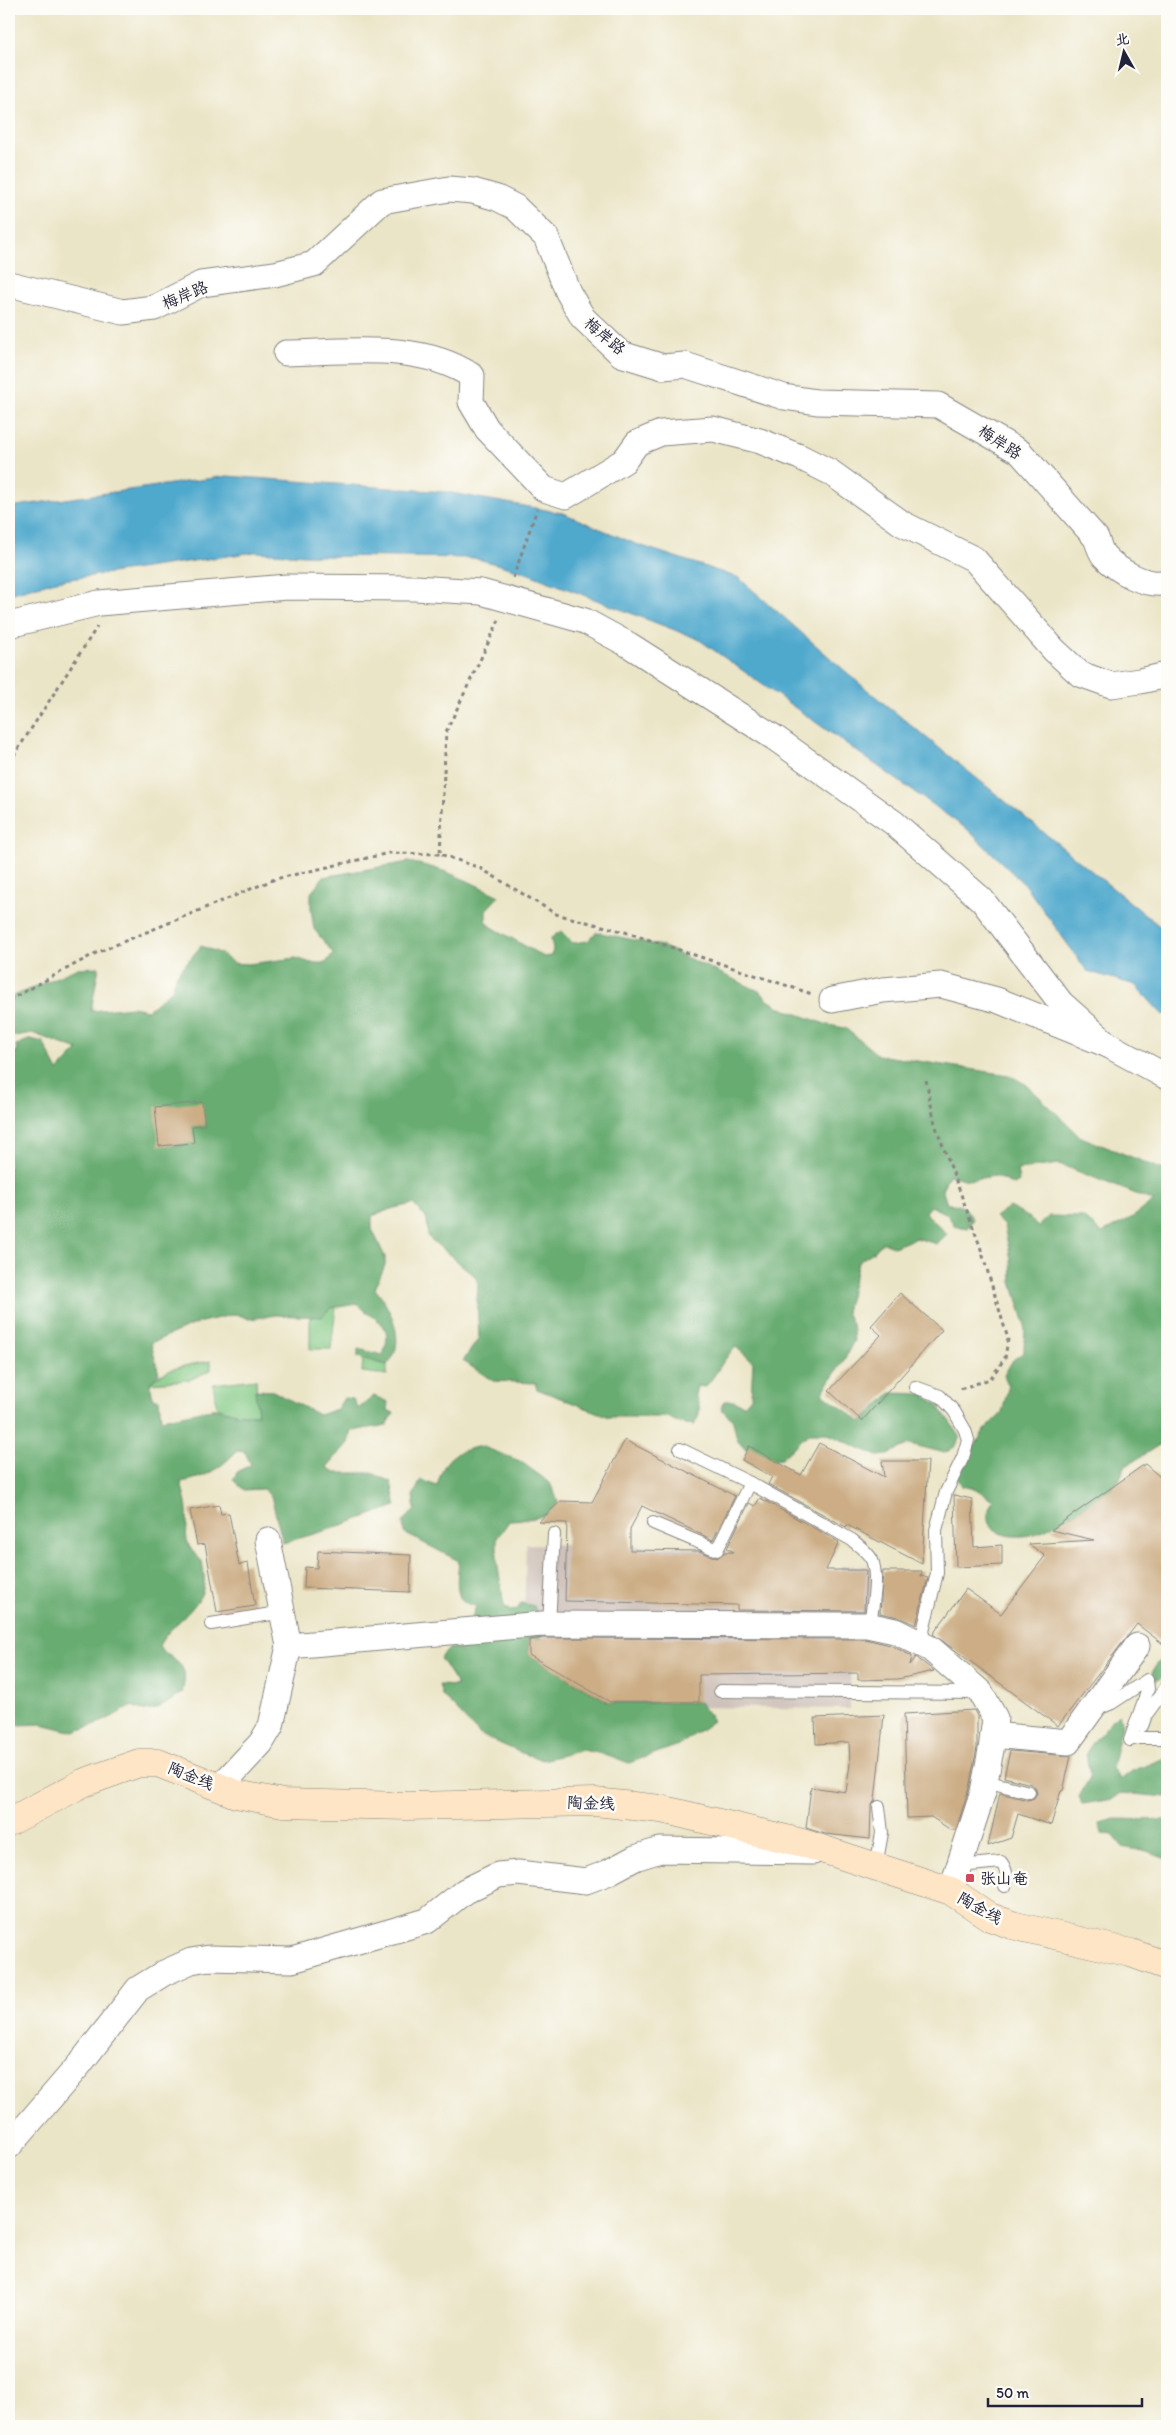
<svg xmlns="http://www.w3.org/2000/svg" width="1176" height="2435" viewBox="0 0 1176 2435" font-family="Itim,'LXGW WenKai TC',sans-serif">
  <rect width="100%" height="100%" fill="#fdfcf7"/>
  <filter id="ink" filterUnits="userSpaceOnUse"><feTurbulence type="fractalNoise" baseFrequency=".02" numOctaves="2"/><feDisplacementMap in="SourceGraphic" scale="10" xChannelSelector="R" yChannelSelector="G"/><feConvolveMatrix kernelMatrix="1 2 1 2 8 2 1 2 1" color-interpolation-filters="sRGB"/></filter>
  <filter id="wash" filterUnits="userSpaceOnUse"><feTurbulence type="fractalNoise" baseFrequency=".0096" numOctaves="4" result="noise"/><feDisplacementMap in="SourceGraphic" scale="20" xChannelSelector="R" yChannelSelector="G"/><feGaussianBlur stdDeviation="1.12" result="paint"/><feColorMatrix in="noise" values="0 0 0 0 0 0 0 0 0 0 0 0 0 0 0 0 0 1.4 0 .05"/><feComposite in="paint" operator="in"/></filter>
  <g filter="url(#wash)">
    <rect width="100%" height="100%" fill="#ebe5c7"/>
    <path fill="#cec1b9" d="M526,1544l175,4 37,22 102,6 1,-10h36l-1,70h-25l-1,73 -241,-3 -86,-46z"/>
    <g fill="#81c883" stroke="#52755f">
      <path d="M336,1307l-5,42h-21v-32l12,-1 9,-8z"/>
      <path d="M363,1358l24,7v10l-25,-3z"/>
      <path d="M211,1361v9l-22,10 -39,3c17,-16 38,-18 61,-22z"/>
      <path d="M256,1379l2,35h-19l-22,-6 -4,-24z"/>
    </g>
    <g fill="#68ac71" stroke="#456756">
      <path d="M408,862c36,6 60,19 91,34l-13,14v11l6,6 52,30 7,-1 2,-6 -2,-12 10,-7 12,12 15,-2 8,-9 66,14 99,46 7,8 13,8 47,17 17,3 33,27 131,20 18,10 54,52 86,34v269l-44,28c0,3 -1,8 -3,11 -10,14 -65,47 -83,54 -15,6 -52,5 -49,-18 0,-5 3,-11 5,-15l-17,-11 -14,-3 -5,-9 26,-45 19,-19 6,-25 -4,-13 9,-15 11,-8 1,-28 -13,-42 -1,-23 -7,-33 -9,-9 14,-10 21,11 8,8 11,-10 34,1 19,16 31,-16 21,-16 -95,-37 -42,6 2,12 -5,3 -19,-9 -27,4 -19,-5 -7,14 5,15c13,-1 20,4 26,15l-6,9 -12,-2 -8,-12 -17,-8 -5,6 22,22 -10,10 -21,-6 -22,9 -11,-5 -7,8 -18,12 -12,50 6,12 2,16 -10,20 -22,33 39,29 30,-29 31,1 15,10 23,32 -4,10 -11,7 -35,-9 -24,11 -8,1 -52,-23h-17l-28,26 -15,2 -14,-5 -15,-17 -4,-18 -12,-13 3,-7h10l10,4 7,-8 2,-35 -17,-15c-13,11 -19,28 -31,40l-8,-1 -2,9c6,13 6,18 -1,30l-15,-2 -11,-6h-59l-72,-28 -2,-6 -42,-2 -30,-20 16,-23 -2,-38 1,-16 -3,-8 -47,-39 -1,-18 -14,-15 -19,4 -22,8v13l13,28v8l-10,24c16,19 33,55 12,76l-29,-8v-8l25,6c12,-35 -7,-31 -25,-51l-27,4 -9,9 -46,-2 -27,4 -13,-5 -39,9 -46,20 8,31 -9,9 3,16h6l2,20 56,-11 22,6h19l-3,-24 18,1 46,24 18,-6 7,-11 9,1 5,10 16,-13 14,6 -1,8 7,3 -7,12 -36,6 -3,12 -21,24 8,6h37l19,9 5,24 -65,23 -48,14 -12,-47 -8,-7 -19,1 -11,-10 5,-9 13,-6 -6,-13 -8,-1c-17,18 -32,27 -56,31 2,9 5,19 6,28 2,26 -8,30 15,51 1,7 3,16 2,23 -3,26 -34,39 -45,62 19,21 31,15 23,47 -19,12 -28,24 -50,13l-28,15 -30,11 -32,-8 -25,1 -8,-3v-668l8,-2 -1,-7 15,-6 12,3 15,29 20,-21 -46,-17 -23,4v-39l69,-30 21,-1 -8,44 41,-4 16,3 24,-20 5,-16 24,-28 19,7 13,10 15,1 48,-6 15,5h15l7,-10 -19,-24 -3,-21v-15l12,-16z"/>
      <path d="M481,1446l39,15 30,22 8,18c-7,19 -31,18 -48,19l-13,18v22l7,46 6,5 7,-1 4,-7 13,3 7,21v11h-12v17l80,47h90l14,19 -32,23 -52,19 -21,-8 -26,-5 -39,10 -24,-8 -40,-18 -37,-39 -3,-10 19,1 -18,-28 10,-10 12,1 14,-43c-3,-1 -9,-2 -12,-4 -10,-7 -6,-31 -5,-41l-55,-28 -1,-12 12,-11 -2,-14 8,-16 16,6c9,-30 14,-33 44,-40z"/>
      <path d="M1167,1652v23l-12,6 -4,-4 4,-10z"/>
      <path d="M1118,1714l4,10 -10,44 8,12 12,-9 35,-14v40l-46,-4 -8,6 -30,5 -4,-7 11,-20 -4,-24 8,-12z"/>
      <path d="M1115,1819l52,1v39l-20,-7 -24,-5 -10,-12 -11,-1 -2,-11z"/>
    </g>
    <path fill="#50a9cd" stroke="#396684" d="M227,476l219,16 117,21 73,31 103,34 121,106 307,248v83l-5,-1 -27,-29 -48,-14 -62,-86 -57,-55 -270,-191 -177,-68 -47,-13 -151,-2 -68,-4 -199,29 -47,13v-87z"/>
    <g id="blocks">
      <g fill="#ccad85">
        <path d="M202,1102l3,23 -13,1 2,17 -35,3 -4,-39z"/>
        <path d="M900,1293l42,37 -80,91 -33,-30 52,-56 -10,-9z"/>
        <path d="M625,1440l110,56 -22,44 -71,-34 -12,23v21l69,1 18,7 8,-6h9l-7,-4 22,-45 6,3 5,-8 79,44 -13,28h40l-2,41 -127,-1v-5l-172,-4 2,-78 -29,-1 23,-21 31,1z"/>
        <path d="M819,1443l65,34 -2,-16h46l-6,103 -75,-39 -1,2 -78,-43 4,-7 -30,-17 7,-14 52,29z"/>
        <path d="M1145,1464l22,19v164l-30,-23 -79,102 -125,-92 33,-45 35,25 44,-58 -16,-12 65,-4 -43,-10z"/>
        <path d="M954,1495l18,4 2,48 28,-2v20l-46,2z"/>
        <path d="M219,1505l2,9 8,-1 10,52 9,-2 7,43 -38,6 -12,-68 -8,1 -7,-35z"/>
        <path d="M318,1551l93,4 -1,37 -106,-4 1,-21 12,1z"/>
        <path d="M883,1571h39l-1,5 7,2 -12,47 -18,-8 -18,-4z"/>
        <path d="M543,1638l322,1 25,6 22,11 -2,9 6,-8 18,14 -36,8 -40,1v-7l-159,2v27h-89l-81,-47v-15z"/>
        <path d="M974,1710l3,6v32l-8,40 -13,42h-5l-20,-13 -24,1 -3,-104z"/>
        <path d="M884,1715l-9,85 -4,7 -1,32 -45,-5 -19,-6 5,-41 35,5 4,-28 -1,-22 -33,2 -1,-26z"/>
        <path d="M1010,1751l61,5 -8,35h-2l-10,34 -33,-11 -7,24 -23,8 12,-53 28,7 6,-2 3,-5 -2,-6 -4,-3 -27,-7z"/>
      </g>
    </g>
  </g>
  <g filter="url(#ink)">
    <use href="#blocks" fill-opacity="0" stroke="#868481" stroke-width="1"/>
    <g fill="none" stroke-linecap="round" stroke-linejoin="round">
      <defs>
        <g id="lane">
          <path d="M915,1387l25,9 14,15 11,19 3,10 -5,17 -17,35 -10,38 1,43 -17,71"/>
          <path d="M680,1449l70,34"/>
          <path d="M653,1523l64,27 33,-67 102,57c7,6 16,12 20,20 7,19 0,46 -2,65"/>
          <path d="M211,1624l72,-12"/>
          <path d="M549,1624l5,-90"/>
          <path d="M720,1691l258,2"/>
          <path d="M1095,1710l17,-7 35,-23 1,9 -18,51 7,-2h30"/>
          <path d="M1142,1726l4,-11 21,-29"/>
          <path d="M985,1781l44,11"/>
          <path d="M876,1866l6,-33 -3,-26"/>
          <path d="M960,1866l41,-4c6,8 7,15 4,24"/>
        </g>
        <g id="street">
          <path d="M9,284l114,28 31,-4 47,-24 74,-10 39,-10 68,-63 67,-12 24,2 24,7 18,9 31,30 22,55 15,26 38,36 42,13 22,-2 99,32 33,5 121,3 82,47 76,86c2,5 4,13 8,18 14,15 43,32 63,26"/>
          <path d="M286,353c60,-1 134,-12 186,23l-1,26 16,27 57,60 22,7 58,-35 13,-18 24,-10 52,-4 47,12 40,16 30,15 73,52 71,35 80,91 26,24 31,11 29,-4 27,-6"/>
          <path d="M9,625l90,-22 188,-16 128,1 66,4 104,29 44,24 146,93 119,85 88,77 79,103 47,42"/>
          <path d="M832,1000l51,-10 58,-5 56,15 111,45 59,32"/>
          <path d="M268,1540l21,106"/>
          <path d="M993,1735l75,7 69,-96"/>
          <path d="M220,1787l41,-44 10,-17 18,-80 253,-22 325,1 28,6 36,18 50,44 14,25 -4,32 -8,42 -32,99"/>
          <path d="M9,2146l70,-81 59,-76 26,-16 27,-12 18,-3 83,2 135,-39 38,-30 33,-16 20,-2 68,8 21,-8 28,-15 25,-8 153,2"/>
        </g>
        <path id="secondary" d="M9,1822l74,-39 56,-20h19l78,31 47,9 124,3 188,-4 66,7 142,34 148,48 39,26 22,8 119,28 36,13"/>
      </defs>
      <use href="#lane" stroke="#868481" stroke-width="14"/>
      <use href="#street" stroke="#868481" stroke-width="27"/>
      <use href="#secondary" stroke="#868481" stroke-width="29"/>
      <g stroke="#868481" stroke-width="3" stroke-dasharray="4 4" stroke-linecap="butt">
        <path d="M513,578l24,-69"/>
        <path d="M499,620l-53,112 -6,122 40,14 76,46 69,18 187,62"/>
        <path d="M9,763l88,-136"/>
        <path d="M9,1000l87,-47 179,-74 114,-26 51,1"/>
        <path d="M926,1080l9,44 45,122 28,93 -3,19 -15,21 -33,11"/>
      </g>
      <use href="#lane" stroke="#fff" stroke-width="12"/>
      <use href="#street" stroke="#fff" stroke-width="25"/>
      <use href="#secondary" stroke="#fde5c5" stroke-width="28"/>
    </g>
  </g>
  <rect fill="#d1495b" stroke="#fdfcf7" stroke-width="2" x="965" y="1873" width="10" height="10" rx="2.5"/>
  <g text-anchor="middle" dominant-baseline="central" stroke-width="5" stroke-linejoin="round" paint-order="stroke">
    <g font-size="16" fill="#22223b" stroke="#fdfcf7">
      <text transform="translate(185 295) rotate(-23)">梅岸路</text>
      <text transform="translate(605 336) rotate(40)">梅岸路</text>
      <text transform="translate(1000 442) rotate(33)">梅岸路</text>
      <text transform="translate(191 1776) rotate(22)">陶金线</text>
      <text transform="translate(591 1803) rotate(2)">陶金线</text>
      <text transform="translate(980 1908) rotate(29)">陶金线</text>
    </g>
    <g font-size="16" fill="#22223b" stroke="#fdfcf7" text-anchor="start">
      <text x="980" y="1878">张山奄</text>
    </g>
  </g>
  <rect width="1176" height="2435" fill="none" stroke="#fdfcf7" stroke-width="30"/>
  <g transform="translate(1124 52) rotate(352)" stroke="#fdfcf7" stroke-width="4" paint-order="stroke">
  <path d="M0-4L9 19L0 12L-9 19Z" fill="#22223b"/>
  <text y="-8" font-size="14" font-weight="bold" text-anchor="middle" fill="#22223b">北</text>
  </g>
  <path d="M988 2398v8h154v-8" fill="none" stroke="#22223b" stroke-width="2.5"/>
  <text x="996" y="2398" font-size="15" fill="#22223b" stroke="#fdfcf7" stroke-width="4" paint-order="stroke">50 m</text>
</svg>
